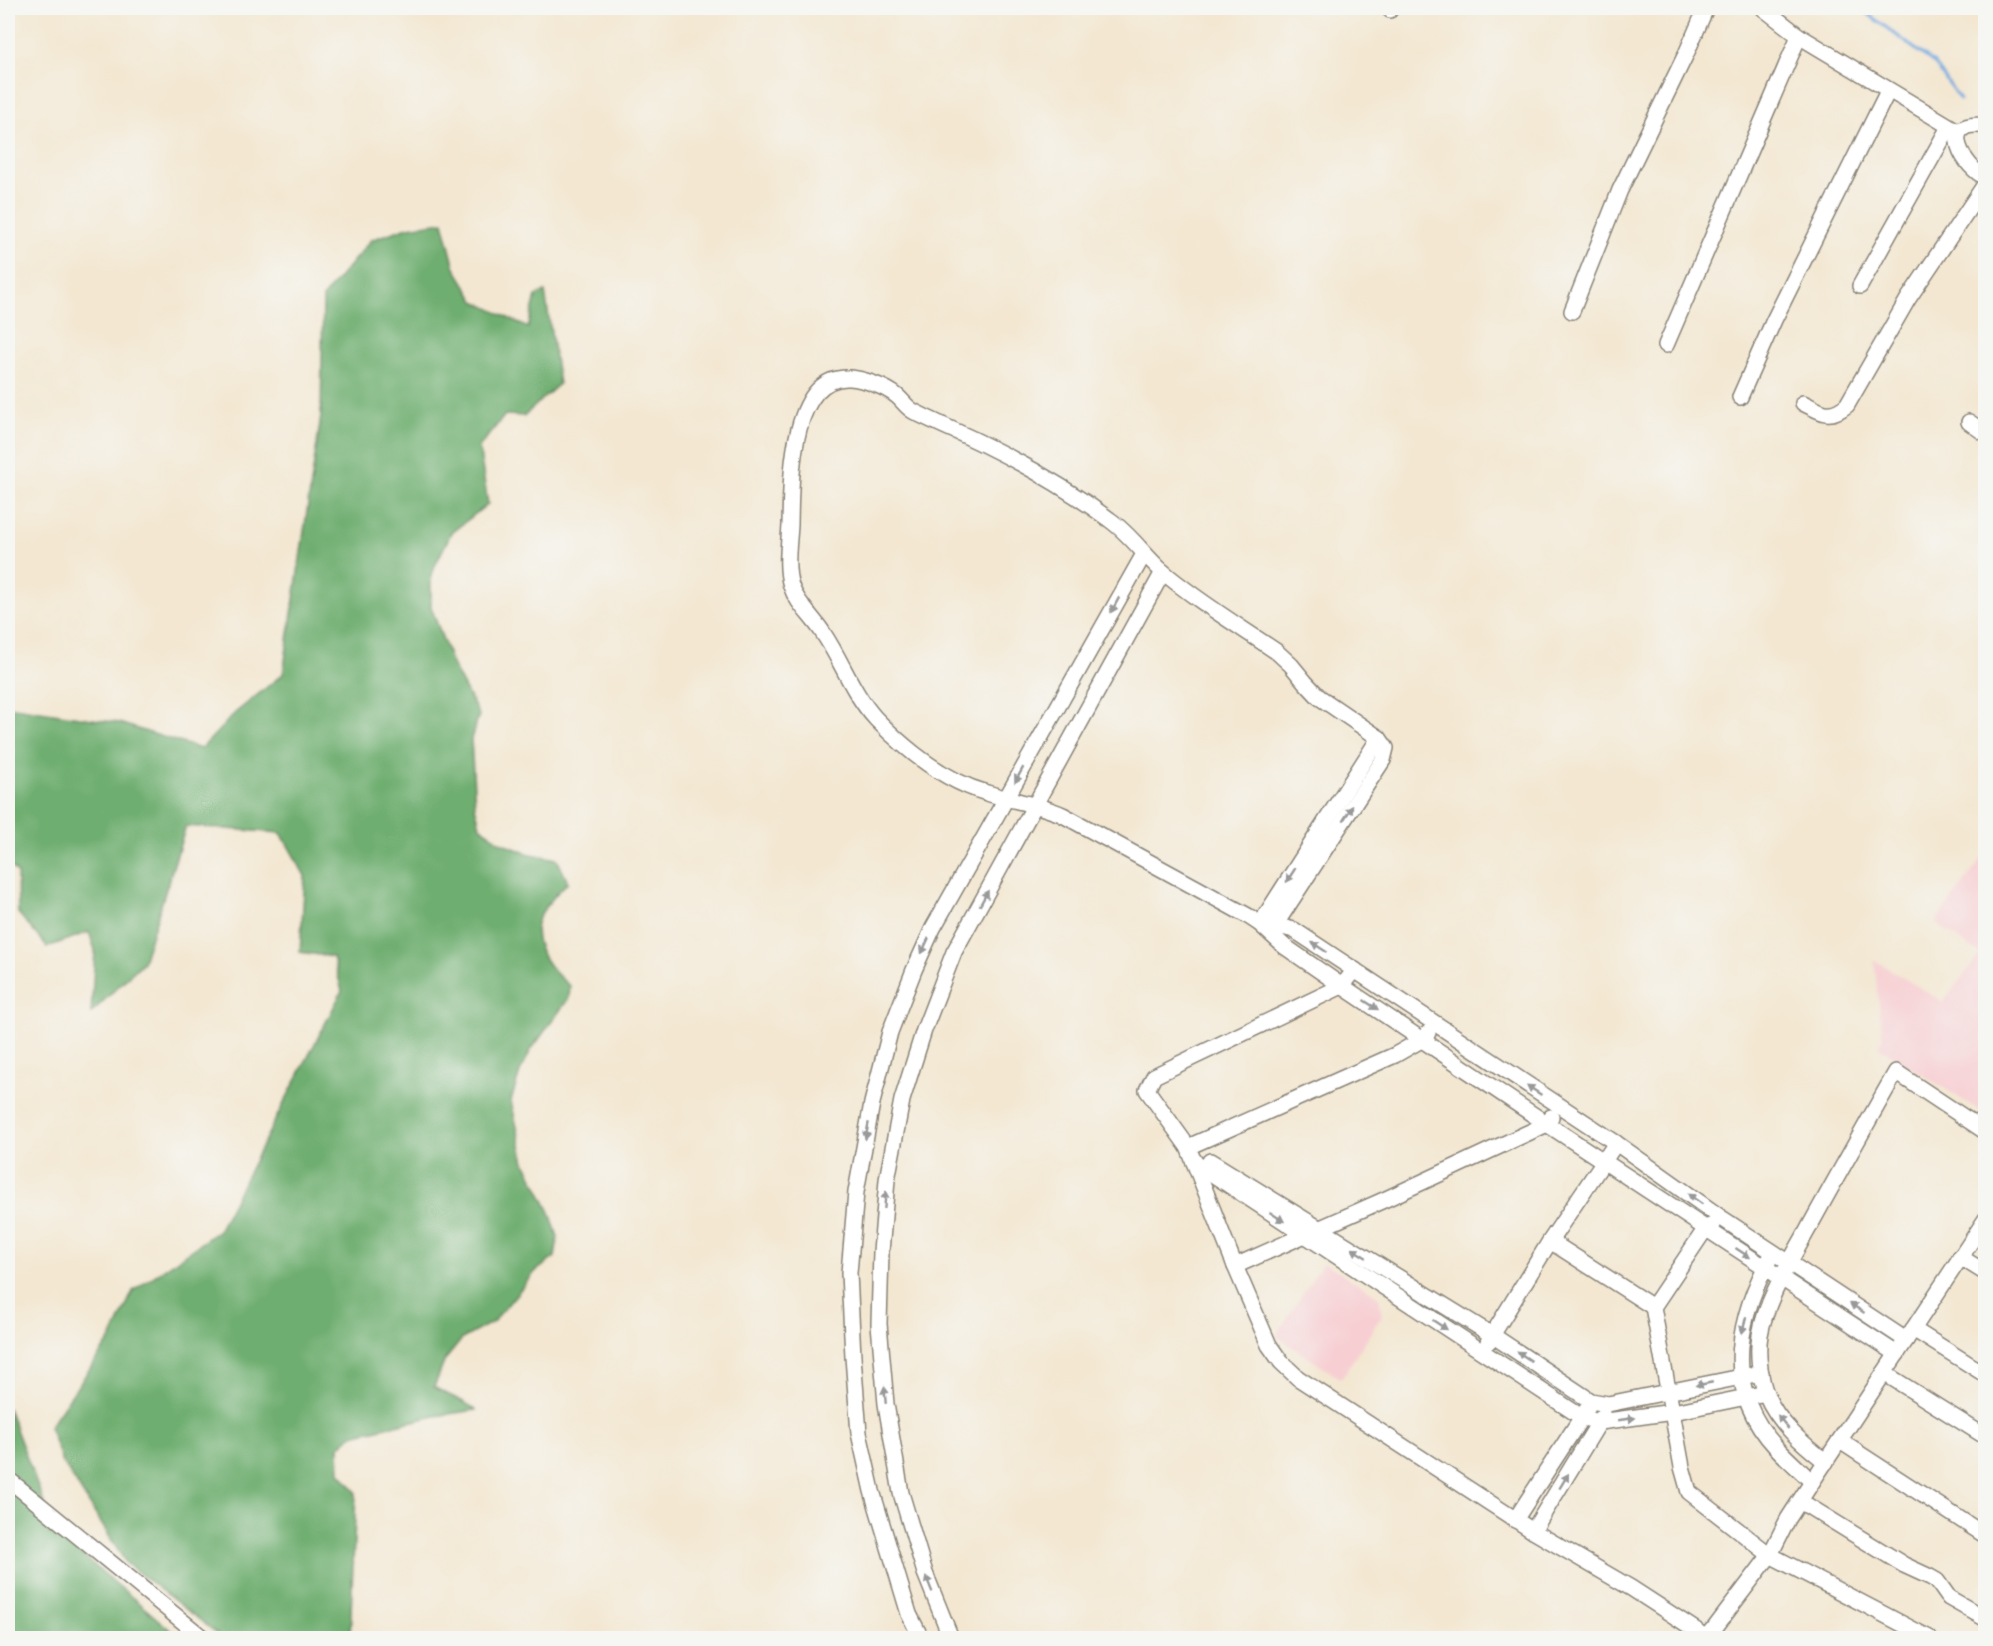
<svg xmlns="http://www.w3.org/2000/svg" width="1993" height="1646" viewBox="0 0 1993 1646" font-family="'Architects Daughter',sans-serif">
  <rect width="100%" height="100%" fill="#f6f6f2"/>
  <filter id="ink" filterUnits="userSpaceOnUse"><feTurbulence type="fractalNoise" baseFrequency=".0167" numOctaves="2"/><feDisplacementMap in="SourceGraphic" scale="12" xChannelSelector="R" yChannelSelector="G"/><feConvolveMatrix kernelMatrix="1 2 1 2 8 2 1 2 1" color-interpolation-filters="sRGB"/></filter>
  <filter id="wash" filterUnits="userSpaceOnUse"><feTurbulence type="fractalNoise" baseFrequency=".008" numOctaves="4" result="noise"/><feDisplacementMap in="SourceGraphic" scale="24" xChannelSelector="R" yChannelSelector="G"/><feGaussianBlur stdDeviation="1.35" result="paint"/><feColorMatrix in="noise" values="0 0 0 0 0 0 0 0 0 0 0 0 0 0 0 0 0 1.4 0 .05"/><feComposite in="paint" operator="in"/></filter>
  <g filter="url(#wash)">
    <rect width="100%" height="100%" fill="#f3e7d1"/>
    <g fill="#f7cfd3">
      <path d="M1985,854v260l-106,-67 4,-9 -9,-78 69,42 37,-48 -45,-31z"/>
      <path d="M1323,1262l56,35 3,18 -41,64 -65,-43z"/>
    </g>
    <g fill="#6eae70" stroke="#456546" stroke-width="1.5">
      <path d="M443,222l12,46 20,33 53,27 8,-32 9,-4 14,92 -35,32 -19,-1 -26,32 9,57 -37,29 -20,41v33l21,57 27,51 -8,24 4,67 5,20 20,16 26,11 31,6 11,23c-9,9 -28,28 -31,41 -5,25 15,49 33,63l-1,12 -38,52 -11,22 -9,29 14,61 25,50 8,25 -3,20 -20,15 -42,50 -31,17 -17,21 -11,27c14,9 30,13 42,23l-41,6 -83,19 -13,12 1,25 16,20 -6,146h-127l-97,-75 -64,-102 -13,-34 63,-90 21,-46 85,-60 124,-240 -9,-34 -33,-5 5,-76 -24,-43 -95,-7 -43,136 -52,51 4,-63 -6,-18 -42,15 -29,-34 -1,-40 -9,-10v-157l111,17 82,26 34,-36 48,-39 38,-258 2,-119 48,-57 37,-13z"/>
      <path d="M8,1408l47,124 125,106h-172z"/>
    </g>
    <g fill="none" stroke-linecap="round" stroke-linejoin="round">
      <path stroke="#72a9e0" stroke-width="3" d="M1860,8l74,55 26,37"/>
    </g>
  </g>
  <g filter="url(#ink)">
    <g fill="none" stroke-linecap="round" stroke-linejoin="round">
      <defs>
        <g id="minor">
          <path d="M1763,8l36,28 160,96"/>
          <path d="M1390,10l1,-2"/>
          <path d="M1986,126c-52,-8 -20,45 0,51"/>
          <path d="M1860,286l89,-159"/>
          <path d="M1572,311l48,-121 66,-136 20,-46"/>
          <path d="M1666,345l133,-309"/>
          <path d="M1740,397l34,-77 114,-229"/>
          <path d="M1803,403c19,9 25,17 44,2l61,-106 78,-116"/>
          <path d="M1969,422l17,12"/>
          <path d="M1260,924l119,-186"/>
          <path d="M1270,933l113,-173 3,-12 -7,-10 -60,-41 -14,-15 -14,-17 -14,-13c-38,-26 -80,-51 -115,-81 -18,-16 -32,-37 -52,-51 -39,-29 -82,-54 -125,-75 -24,-12 -49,-22 -72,-34 -7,-4 -10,-10 -16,-15 -11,-9 -33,-17 -47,-18 -61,-4 -59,107 -60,147 -1,19 -5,42 1,61 6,18 22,31 32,47 19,28 29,60 53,86 30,31 69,62 111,74 25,8 51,11 76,22l185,101 12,8 24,22 58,40 205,138 350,230"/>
          <path d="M1272,934l10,-7 12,3 322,213 107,76 183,121"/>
          <path d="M1355,970l-13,16 -188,90 -7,14 41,57 47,119 34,79 12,17 17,16 235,153 98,57 77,50"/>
          <path d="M1188,1147l207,-92 28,-16 5,-6"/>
          <path d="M1194,1160v2l389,256 17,4 73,-10 93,-19"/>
          <path d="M1210,1161l282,174 99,66 17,3 153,-31"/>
          <path d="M1713,1225l-7,3 -53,79 29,160 7,25 81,63 159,83"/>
          <path d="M1550,1241l103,66"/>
          <path d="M1960,1257l26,16"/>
          <path d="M1769,1260c-33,62 -46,130 7,187 11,12 24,23 36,35"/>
          <path d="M1235,1266l151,-67 161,-75 4,-7"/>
          <path d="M1913,1329l73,46"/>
          <path d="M1488,1342l62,-101 66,-98"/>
          <path d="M1884,1373l102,64"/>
          <path d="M1840,1441l146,95"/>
          <path d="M1826,1462c-24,-19 -48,-39 -60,-68 -6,-16 -9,-42 -6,-59 6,-35 30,-73 47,-104 29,-53 59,-106 89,-159l90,60"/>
          <path d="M8,1479l195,159"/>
          <path d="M1800,1501l104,64 26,12 7,4 12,17 37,21"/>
          <path d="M1515,1520l72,-111"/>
          <path d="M1533,1531l70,-115"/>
          <path d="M921,1638l-12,-24 -37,-123 -13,-58 -6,-76 -4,-84 7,-81 16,-89 18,-71 24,-62 19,-42 211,-374"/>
          <path d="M951,1638l-26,-65 -24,-80 -15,-89 -7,-80 2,-72 6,-72 15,-80 22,-70 30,-78 209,-380"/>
          <path d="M1707,1638l63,-83 18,-36 24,-37 174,-263"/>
        </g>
      </defs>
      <use href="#minor" stroke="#888276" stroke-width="18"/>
      <use href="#minor" stroke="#fff" stroke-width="15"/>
    </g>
    <defs><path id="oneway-solid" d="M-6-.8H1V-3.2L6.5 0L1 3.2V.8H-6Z" transform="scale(1.5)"/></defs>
    <g fill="#999">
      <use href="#oneway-solid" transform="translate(1115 605) rotate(119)"/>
      <use href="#oneway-solid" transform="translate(1019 775) rotate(119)"/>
      <use href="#oneway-solid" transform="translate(1348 813) rotate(-57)"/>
      <use href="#oneway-solid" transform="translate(1291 875) rotate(123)"/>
      <use href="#oneway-solid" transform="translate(984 898) rotate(-61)"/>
      <use href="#oneway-solid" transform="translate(925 946) rotate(115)"/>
      <use href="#oneway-solid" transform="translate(1319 947) rotate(-147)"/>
      <use href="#oneway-solid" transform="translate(1371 1005) rotate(33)"/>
      <use href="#oneway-solid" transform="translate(1534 1090) rotate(-146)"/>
      <use href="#oneway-solid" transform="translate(867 1131) rotate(101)"/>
      <use href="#oneway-solid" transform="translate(1695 1199) rotate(-145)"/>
      <use href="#oneway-solid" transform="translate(885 1200) rotate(-86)"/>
      <use href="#oneway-solid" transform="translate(1277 1217) rotate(33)"/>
      <use href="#oneway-solid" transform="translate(1359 1253) rotate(-148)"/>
      <use href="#oneway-solid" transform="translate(1743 1253) rotate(33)"/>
      <use href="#oneway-solid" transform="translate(1857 1308) rotate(-147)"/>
      <use href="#oneway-solid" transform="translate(1440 1325) rotate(33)"/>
      <use href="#oneway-solid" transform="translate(1744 1325) rotate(104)"/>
      <use href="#oneway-solid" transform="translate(1524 1356) rotate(-146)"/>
      <use href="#oneway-solid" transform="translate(1704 1384) rotate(169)"/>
      <use href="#oneway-solid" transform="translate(885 1395) rotate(-95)"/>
      <use href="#oneway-solid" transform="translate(1627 1419) rotate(-8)"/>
      <use href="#oneway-solid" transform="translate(1783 1422) rotate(-128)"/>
      <use href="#oneway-solid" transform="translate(1564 1481) rotate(-59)"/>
      <use href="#oneway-solid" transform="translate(929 1584) rotate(-112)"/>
    </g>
  </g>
  <rect width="1993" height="1646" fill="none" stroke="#f6f6f2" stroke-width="30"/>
</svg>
